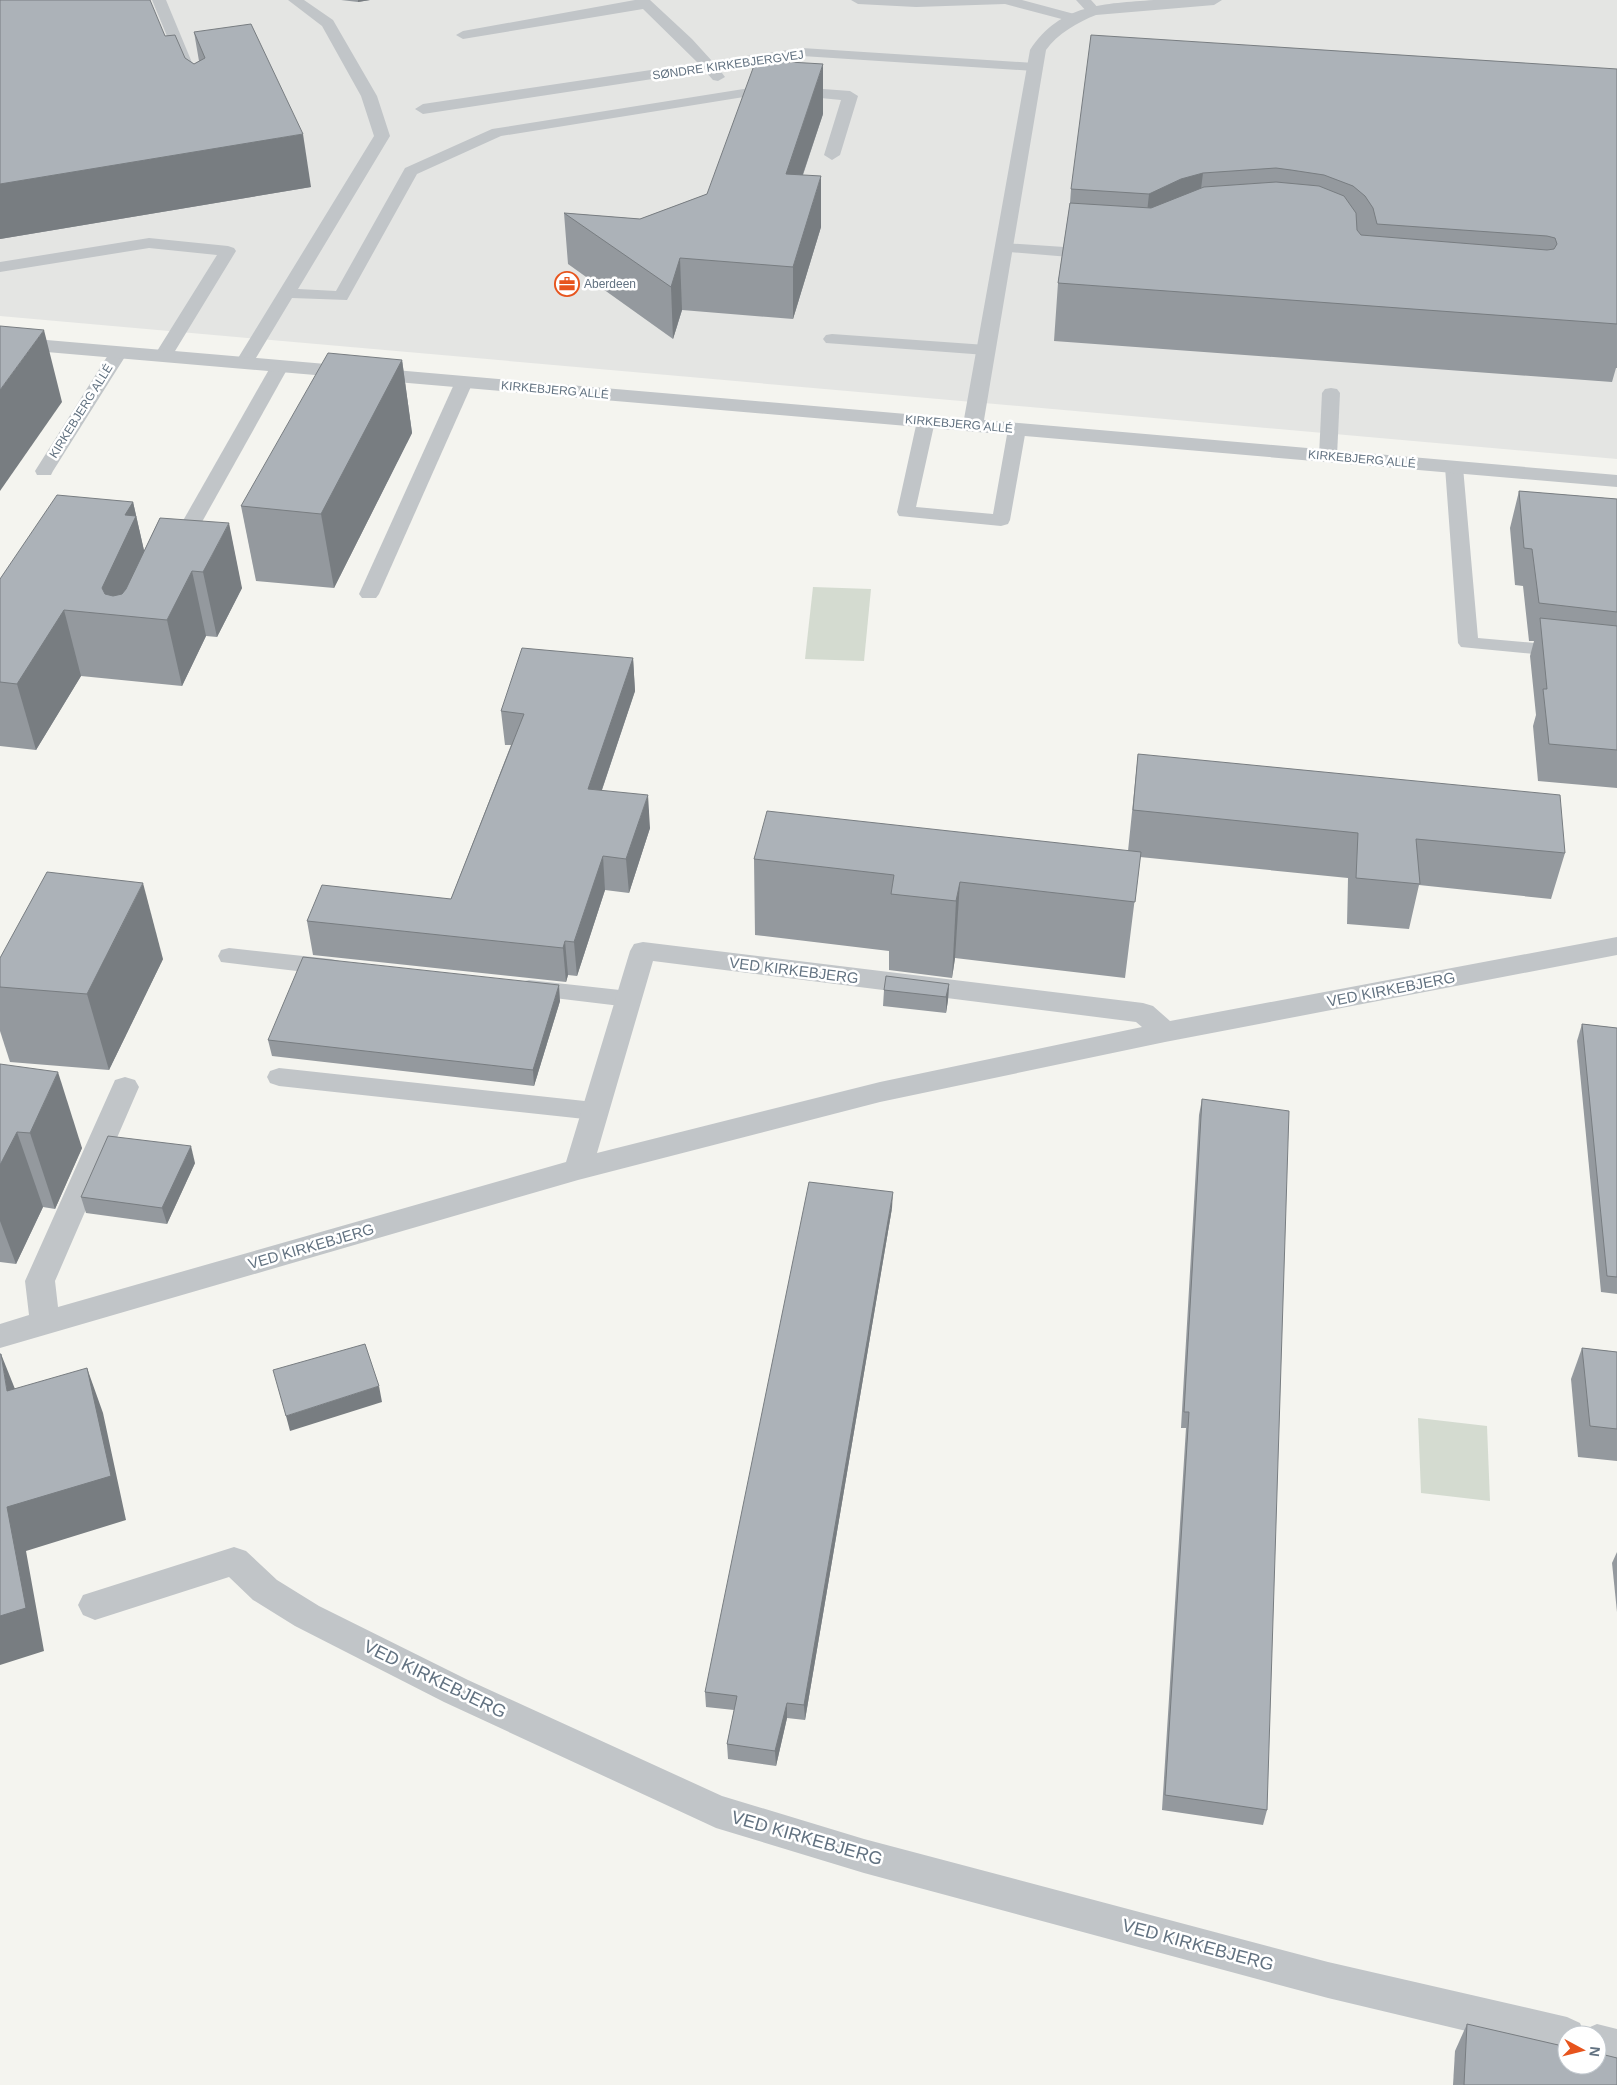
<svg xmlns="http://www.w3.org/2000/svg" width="1617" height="2085" viewBox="0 0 1617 2085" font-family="Helvetica,sans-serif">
  <rect width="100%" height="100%" fill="#f4f4ef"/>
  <path fill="#e4e5e3" d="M0,0h1617v459l-1617,-143z"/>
  <g fill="#d4dbd0">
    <path d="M813,587l58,2 -7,72 -59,-2z"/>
    <path d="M1418,1418l69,8 3,75 -69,-8z"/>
  </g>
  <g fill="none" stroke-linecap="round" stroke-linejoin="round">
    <g fill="#c1c5c8" fill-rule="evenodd">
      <path d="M152,0h14l27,65 -2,3h-10l-2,-3z"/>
      <path d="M288,0h16l29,20 44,76 13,40 -92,153 38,2 69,-123 87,-39 277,-44 81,6 8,5 -18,59 -8,5 -8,-5 17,-55 -72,-7 -268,43 -84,38 -70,126 -55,-2 -39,65 -3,4h-12l-3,-4 139,-227 -13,-40 -39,-70z"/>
      <path d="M635,0h15l42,39 20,22 90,-13 232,15 7,4 -7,4 -232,-15 -83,13 6,8 -7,4 -5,-1 -8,-9 -282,43 -8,-5 8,-5 275,-41 -55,-54 -180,30 -7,-4 7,-4z"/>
      <path d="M851,0h171l56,15 2,3 -7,4 -68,-18 -89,3 -58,-3z"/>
      <path d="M1076,0h15l9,10 -7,4 -5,-1z"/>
      <path d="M149,238l79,8 6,2 2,3 -64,105 -3,4h-12l-3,-4 63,-101 -68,-7 -149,24v-10z"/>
      <path d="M1003,243l91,6 6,2 2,3 -2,3 -6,2 -97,-8 -2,-3z"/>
      <path d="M832,334l154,11 6,1 3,4 -3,4 -6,1 -160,-12 -3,-4 3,-4z"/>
      <path d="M119,347l6,1 3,4 -75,119 -2,4h-14l-2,-4 75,-119 3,-4z"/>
      <path d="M280,361l6,1 3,4 -101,181 -3,4h-14l-3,-4 103,-181 3,-4z"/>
      <path d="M464,377l6,1 3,4 -94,212 -3,4h-14l-3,-4 96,-212 3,-4z"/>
      <path d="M1331,388l6,1 3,4 -3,63 -3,4h-12l-3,-4 3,-63 3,-4z"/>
      <path d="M926,416l6,1 3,4 -19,86 77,7 15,-85 3,-4h12l3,4 -16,91 -2,4 -7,2 -102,-10 -2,-4 20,-91 3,-4z"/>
      <path d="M1454,461l7,2 2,4 15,171 139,12v12l-156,-15 -3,-4 -13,-176 2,-4z"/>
      <path d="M229,948l102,11 8,2 4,6 -4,6 -8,2 -110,-13 -3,-6 3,-6z"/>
      <path d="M529,980l100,11 8,2 4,6 -4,6 -8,2 -108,-13 -4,-6 4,-6z"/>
      <path d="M279,1068l315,34 9,3 3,6 -3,6 -9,3 -315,-34 -9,-3 -3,-6 3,-6z"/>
    </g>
    <g fill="#c1c5c8" fill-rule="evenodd">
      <path d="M1154,0h68l-8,5 -118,10c-18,7 -39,19 -50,35l-62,370 633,55v12l-1617,-139v-12l964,83 66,-369c31,-47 74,-46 124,-50z"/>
      <path d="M1617,937v18l-452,87 -285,60 -302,78 -578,168v-24l29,-9 -4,-34 90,-201 10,-3 10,3 4,7 -84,194 3,26 508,-145 64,-211 4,-7 9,-2 500,61 10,3 17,15zM653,961l483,61 6,5 -262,55 -283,71z"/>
      <path d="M234,1547l12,4 31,29 42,26 149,74 254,116 142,43 464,123 239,55 13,6 3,7 14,-6 20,5v38l-20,-5v-27h-30v20l-239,-57 -464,-125 -148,-45 -272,-126 -149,-76 -42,-26 -24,-23 -134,43 -12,-5 -5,-10 5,-10z"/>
    </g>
  </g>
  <g fill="#94999e">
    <path d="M0,0l165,36 20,22 9,6 5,-3 -5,-29 117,155 -311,52z"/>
    <path d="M341,0h29l-12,2z"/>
    <path d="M1617,69v299h-1l-4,14 -558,-41 4,-58 12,-80 1,-14z"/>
    <path d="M823,114l-20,61 18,52 -28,92 -111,-9 -9,29 -105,-75 -4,-51 76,6 67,-25z"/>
    <path d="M402,360l10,73 -78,155 -78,-7 -15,-75z"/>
    <path d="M1519,491l98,8v289l-79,-7 -5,-55 3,-11 -6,-59 4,-15h-5l-6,-55 -8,-1 -5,-57z"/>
    <path d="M133,502l11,49 16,-33 82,70 -25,49 -11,-1 -24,50 -101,-10 -45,74 -36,-4v-167z"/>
    <path d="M633,658l2,33 -33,99 48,38 -21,65 -24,-3 -28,86 -9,-1 -2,7 -253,-27 -6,-34 144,-22 60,-154h-6l-4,-34z"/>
    <path d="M1138,754l427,99 -14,46 -132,-14 -10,44 -62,-5 1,-46 -208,-21 -15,121 -170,-20 -3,20 -63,-8v-19l-134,-16 -1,-76 374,-8z"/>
    <path d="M0,958l163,1 -54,111 -99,-8 -10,-31z"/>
    <path d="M949,984l-1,16 -2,13 -63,-7 1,-16z"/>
    <path d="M560,1001l-26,85 -262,-30 -4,-16z"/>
    <path d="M1582,1024l35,4v266l-16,-2 -24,-251z"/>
    <path d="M0,1064l82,84 -27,61 -12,-2 -27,57 -16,-2z"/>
    <path d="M1202,1099l65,711 -4,15 -101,-15 24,-382h-5l18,-313z"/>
    <path d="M195,1163l-28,61 -81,-11 -5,-16z"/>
    <path d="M892,1208l-87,512 -18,-2 -11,48 -48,-7 -1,-15 7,-34 -28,-3 -1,-15z"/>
    <path d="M1582,1348l35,4v109l-39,-4 -7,-78z"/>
    <path d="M1617,1552v60l-5,-49z"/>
    <path d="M1467,2024l150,61h-164l2,-34z"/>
  </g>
  <g fill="#787d81">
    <path d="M358,0h12l-12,2z"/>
    <path d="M823,64v50l-37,110v-50z"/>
    <path d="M303,134l8,53 -311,52v-55z"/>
    <path d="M1203,173l-7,56 -53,21 6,-56 32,-15z"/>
    <path d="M821,176v51l-28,92v-52z"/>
    <path d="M680,258l2,52 -9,29 -2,-52z"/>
    <path d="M44,330l18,72 -62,89v-101z"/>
    <path d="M402,360l10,73 -78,155 -13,-74z"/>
    <path d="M133,502l18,79 -42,34 -7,-27 23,-73z"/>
    <path d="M229,523l13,65 -25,49 -14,-65z"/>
    <path d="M192,571l14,65 -24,50 -15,-66z"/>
    <path d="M64,610l17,66 -45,74 -19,-66z"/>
    <path d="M633,658l2,33 -44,131 -3,-33z"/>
    <path d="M648,795l2,33 -21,65 -3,-34z"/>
    <path d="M603,856l2,34 -28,86 -3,-34z"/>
    <path d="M960,882l-5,76 -3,20 4,-77z"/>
    <path d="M143,883l20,76 -54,111 -22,-76z"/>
    <path d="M565,941l3,34 -2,7 -3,-34z"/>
    <path d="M949,984l-1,16 -2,13v-16z"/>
    <path d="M559,985l1,16 -26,85 -1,-16z"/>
    <path d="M58,1072l24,76 -27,61 -25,-76z"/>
    <path d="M17,1132l26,75 -27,57 -16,-43v-56z"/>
    <path d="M191,1146l4,17 -28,61 -5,-16z"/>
    <path d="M893,1192l-1,16 -87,512 -1,-15z"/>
    <path d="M1,1354l18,45 -12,-8z"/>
    <path d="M87,1368l16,45 23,107 -100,31 18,100 -44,14v-49l7,-109z"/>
    <path d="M379,1386l3,16 -92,29 -4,-15z"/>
    <path d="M787,1703v15l-11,48 -1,-15z"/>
  </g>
  <g fill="#acb2b8" stroke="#787d81">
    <path d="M0,0h150l15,36 10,-1 10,23 9,6 11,-6 -11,-26 57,-8 52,110 -303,50z"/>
    <path d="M1091,35l526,34v255l-559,-41 12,-80 81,5 53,-21 72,-5 43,4 25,10 12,17 1,17 4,5 186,15 7,-1 3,-5 -2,-6 -8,-2 -170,-12 -4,-16 -8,-12 -12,-10 -29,-11 -33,-5 -15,-2 -73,5 -22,6 -32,15 -78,-5z"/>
    <path d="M756,60l67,4 -37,110 35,2 -28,91 -113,-9 -9,29 -107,-74 76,6 67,-25z"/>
    <path d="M0,326l44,4 -44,60z"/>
    <path d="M328,353l74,7 -81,154 -80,-8z"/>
    <path d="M1519,491l98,8v113l-78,-9 -7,-54 -8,-1z"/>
    <path d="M57,495l76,7 -8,13 11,1 -34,72 3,6 8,2 9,-2 4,-5 34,-71 69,5 -26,49 -11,-1 -25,49 -103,-10 -47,74 -17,-2v-103z"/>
    <path d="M1540,618l77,8v124l-68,-6 -6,-55h4z"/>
    <path d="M522,648l111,10 -45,131 60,6 -22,64 -23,-3 -29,86 -9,-1 -2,7 -256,-27 15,-36 129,14 73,-185 -23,-3z"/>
    <path d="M1138,754l422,41 5,58 -149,-14 4,45 -64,-6 2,-45 -225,-23z"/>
    <path d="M767,811l374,41 -6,50 -175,-20 -4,19 -65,-7 3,-19 -140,-16z"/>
    <path d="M47,872l96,11 -56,111 -87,-7v-29z"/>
    <path d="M303,957l256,28 -26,85 -265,-30z"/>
    <path d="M886,976l63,8 -3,13 -62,-7z"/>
    <path d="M1582,1024l35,4v249l-10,-1z"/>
    <path d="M0,1064l58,8 -28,61 -13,-1 -17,33z"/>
    <path d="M1202,1099l87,12 -22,699 -102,-15 24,-383h-5z"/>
    <path d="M108,1136l83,10 -29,62 -81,-11z"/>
    <path d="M809,1182l84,10 -89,513 -17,-2 -12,48 -48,-7 10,-48 -32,-4z"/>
    <path d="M365,1344l14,42 -93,30 -13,-46z"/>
    <path d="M1582,1348l35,4v77l-27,-3z"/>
    <path d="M0,1354h1l6,37 80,-23 24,108 -104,31 19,101 -26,8z"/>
    <path d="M1467,2024l100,23v18h30v-12l20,5v27h-153z"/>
  </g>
  <defs>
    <symbol id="office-ring" viewBox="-11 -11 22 22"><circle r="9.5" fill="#fff" stroke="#e7541d" stroke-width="1.5"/><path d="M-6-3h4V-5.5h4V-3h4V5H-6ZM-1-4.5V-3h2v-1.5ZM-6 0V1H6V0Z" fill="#e7541d"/></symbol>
  </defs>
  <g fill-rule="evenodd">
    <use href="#office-ring" x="553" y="270" width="28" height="28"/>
  </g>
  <g text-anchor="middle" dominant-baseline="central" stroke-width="5" stroke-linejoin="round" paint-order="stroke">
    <g font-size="12" fill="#627281" stroke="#fff">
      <text transform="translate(728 65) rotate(-8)">SØNDRE KIRKEBJERGVEJ</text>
      <text transform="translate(555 390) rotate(5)">KIRKEBJERG ALLÉ</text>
      <text transform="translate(81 411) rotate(-58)">KIRKEBJERG ALLÉ</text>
      <text transform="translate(959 424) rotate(5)">KIRKEBJERG ALLÉ</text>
      <text transform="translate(1362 459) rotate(5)">KIRKEBJERG ALLÉ</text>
    </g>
    <g font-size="12" fill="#627281" stroke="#fff" text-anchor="start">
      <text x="584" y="284">Aberdeen</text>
    </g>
    <g font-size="15" fill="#627281" stroke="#fff">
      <text transform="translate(794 970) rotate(7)">VED KIRKEBJERG</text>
      <text transform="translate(1391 989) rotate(-11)">VED KIRKEBJERG</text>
      <text transform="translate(311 1246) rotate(-16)">VED KIRKEBJERG</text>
    </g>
    <g font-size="18" fill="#627281" stroke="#fff">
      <text transform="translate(435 1679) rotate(26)">VED KIRKEBJERG</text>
      <text transform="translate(807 1838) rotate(16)">VED KIRKEBJERG</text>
      <text transform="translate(1198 1945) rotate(15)">VED KIRKEBJERG</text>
    </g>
  </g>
  <g transform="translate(1582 2050) rotate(97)"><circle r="24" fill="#ffffff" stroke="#c0c7cd"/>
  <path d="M0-4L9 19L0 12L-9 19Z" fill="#e7541d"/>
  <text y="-8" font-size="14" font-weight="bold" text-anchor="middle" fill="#627281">N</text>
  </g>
</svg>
